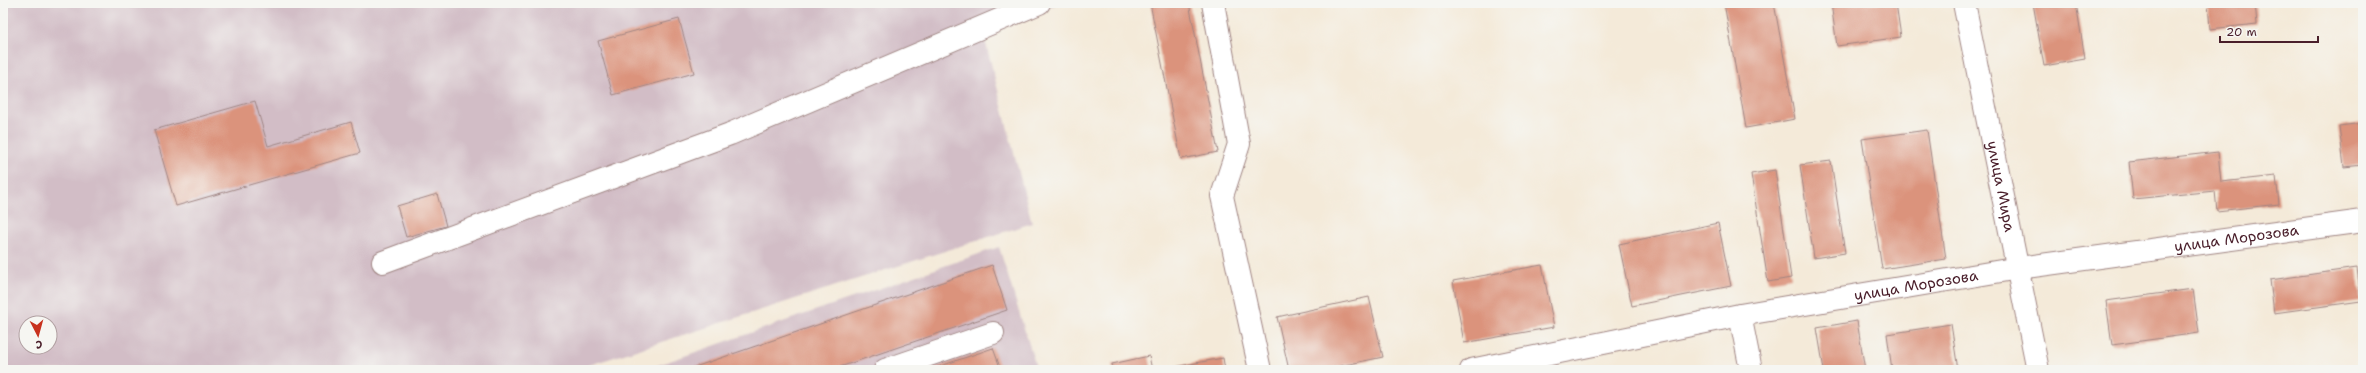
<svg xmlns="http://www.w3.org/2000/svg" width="2366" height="373" viewBox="0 0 2366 373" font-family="'Shantell Sans',sans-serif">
  <rect width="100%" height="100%" fill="#f6f6f2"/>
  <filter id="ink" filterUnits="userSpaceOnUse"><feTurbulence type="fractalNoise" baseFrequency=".025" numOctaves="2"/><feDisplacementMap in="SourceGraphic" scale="8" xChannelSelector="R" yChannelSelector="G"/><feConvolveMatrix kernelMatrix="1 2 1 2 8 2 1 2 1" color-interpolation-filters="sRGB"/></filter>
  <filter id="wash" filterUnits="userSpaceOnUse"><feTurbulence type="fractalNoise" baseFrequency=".012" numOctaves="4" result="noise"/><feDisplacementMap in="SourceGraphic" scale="16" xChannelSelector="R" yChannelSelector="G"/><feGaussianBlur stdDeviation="0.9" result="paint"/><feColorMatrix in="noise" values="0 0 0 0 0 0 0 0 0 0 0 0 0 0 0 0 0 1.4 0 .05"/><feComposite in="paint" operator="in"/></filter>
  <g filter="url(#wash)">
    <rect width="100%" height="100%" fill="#f4ead9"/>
    <g fill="#d2bdc6" fill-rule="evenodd">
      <path d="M3,3h1056l-75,33 48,187 -458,147h-571zM26,323h24v24h-24z"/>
      <path d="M999,247l38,123h-393z"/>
    </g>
    <g id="blocks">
      <g fill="#db937c">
        <path d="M1150,3h39l29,149 -37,7z"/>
        <path d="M1724,3h50l21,116 -49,9z"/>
        <path d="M1831,3h65l5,34 -64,9z"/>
        <path d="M2033,3h43l9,56 -41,7z"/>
        <path d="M2208,3h47l2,21 -47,5z"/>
        <path d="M679,19l15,54 -81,22 -15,-54z"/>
        <path d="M255,101l13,45 83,-24 9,31 -184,53 -22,-76z"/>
        <path d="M2363,123v42l-19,2 -5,-41z"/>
        <path d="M1927,130l19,129 -64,10 -20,-130z"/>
        <path d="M2218,152l3,30 55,-6 3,28 -62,7 -2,-20 -82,8 -4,-37z"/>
        <path d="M1831,161l14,92 -31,5 -14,-93z"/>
        <path d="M1775,170l16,108 -23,4 -17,-108z"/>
        <path d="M437,194l9,32 -40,11 -9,-31z"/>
        <path d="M1718,223l13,63 -99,20 -13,-62z"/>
        <path d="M992,265l15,45 -176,60h-145z"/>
        <path d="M1542,265l12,62 -90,16 -11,-62z"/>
        <path d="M2357,268l4,33 -87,12 -4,-33z"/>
        <path d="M2193,289l6,44 -87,12 -6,-44z"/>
        <path d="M1369,297l14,60 -62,13h-32l-12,-53z"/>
        <path d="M1857,321l8,49h-41l-7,-42z"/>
        <path d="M1951,324l7,46h-66l-5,-36z"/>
        <path d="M993,348l8,22h-72z"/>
        <path d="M1149,356l3,14h-39l-1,-6z"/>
        <path d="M1223,358l2,12h-51v-3z"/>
      </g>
    </g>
  </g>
  <g filter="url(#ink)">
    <use href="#blocks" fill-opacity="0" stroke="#9f8482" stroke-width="1"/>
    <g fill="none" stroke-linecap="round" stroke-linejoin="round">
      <defs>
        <g id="minor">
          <path d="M1213,3l26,141 -17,52 38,174"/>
          <path id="s1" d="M1964,3l74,367"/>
          <path d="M383,262l347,-128 309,-131"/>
          <path d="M1740,315l11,55"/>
          <path d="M885,370l108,-37"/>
          <path id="s2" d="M1471,370l269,-55 279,-47 344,-47"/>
        </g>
      </defs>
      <use href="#minor" stroke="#9f8482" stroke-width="24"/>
      <use href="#minor" stroke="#fff" stroke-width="22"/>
    </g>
  </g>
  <g text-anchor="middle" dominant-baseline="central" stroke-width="4" stroke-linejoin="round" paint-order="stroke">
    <g font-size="15" fill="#4a1f2b" stroke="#f6f6f2">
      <text stroke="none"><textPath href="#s1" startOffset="187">улица Мира</textPath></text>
      <text stroke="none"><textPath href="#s2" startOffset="777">улица Морозова</textPath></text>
      <text stroke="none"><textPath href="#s2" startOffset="453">улица Морозова</textPath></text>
    </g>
  </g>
  <rect width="2366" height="373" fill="none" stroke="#f6f6f2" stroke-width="16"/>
  <g transform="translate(38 335) rotate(174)"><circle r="19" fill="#f6f6f2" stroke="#b1a0a2"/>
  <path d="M0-3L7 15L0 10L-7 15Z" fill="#c8321e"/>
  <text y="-6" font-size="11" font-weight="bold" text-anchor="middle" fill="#4a1f2b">С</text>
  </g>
  <path d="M2220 36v6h98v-6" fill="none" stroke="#4a1f2b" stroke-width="2"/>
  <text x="2226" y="36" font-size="12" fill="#4a1f2b" stroke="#f6f6f2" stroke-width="3" paint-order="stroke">20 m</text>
</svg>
